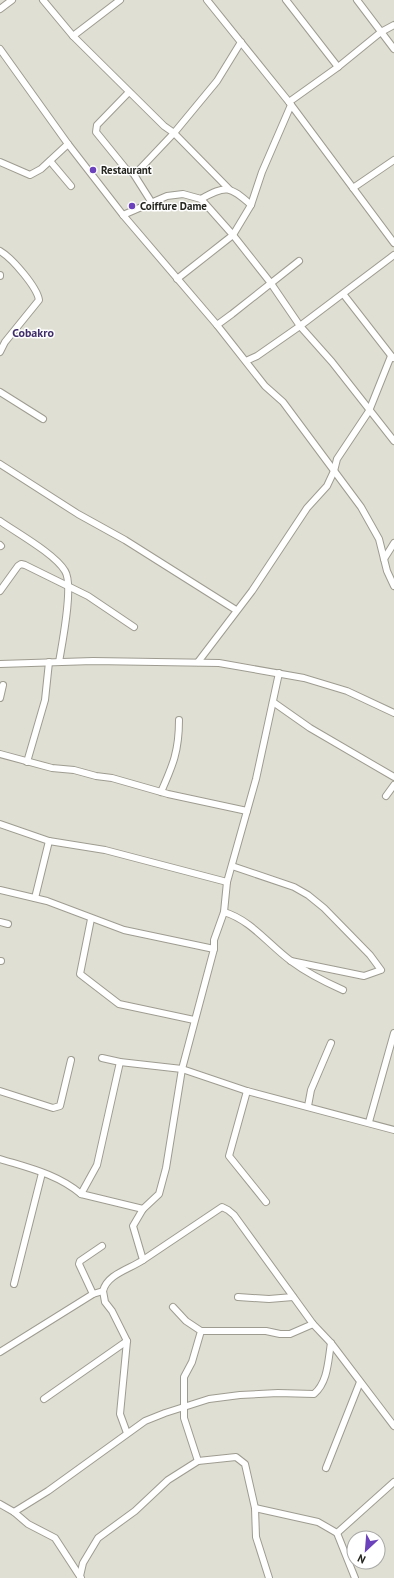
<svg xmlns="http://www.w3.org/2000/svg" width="394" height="1578" viewBox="0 0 394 1578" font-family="'PT Sans',sans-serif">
  <rect width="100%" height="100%" fill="#e0dfd3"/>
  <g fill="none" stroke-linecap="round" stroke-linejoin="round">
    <defs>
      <g id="minor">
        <path d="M43,0l30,36 91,90 10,7 43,-52 24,-39"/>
        <path d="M207,0l82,102 105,141"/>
        <path d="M286,0l52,67"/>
        <path d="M357,0l37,49"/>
        <path d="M0,9l12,-9"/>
        <path d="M73,36l47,-36"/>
        <path d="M0,49l68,95 55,71 94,110 48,61 18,16 78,105 18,32 8,32 7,15"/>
        <path d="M129,92l-32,33 -1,7 30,37 7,4 5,-2 36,-38 55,56"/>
        <path d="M289,102l49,-35 43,-35 13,-7"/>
        <path d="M50,161l21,25"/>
        <path d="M0,162l30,13 11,-6 27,-25"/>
        <path d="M133,173l19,30"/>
        <path d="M353,188l41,-28"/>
        <path d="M201,199l32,36 37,47 30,44 32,36 62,79"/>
        <path d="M123,215l44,-19 16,-2 18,5c25,-14 29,-13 50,6"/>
        <path d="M0,251c12,7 37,36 39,49l-34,42 -5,10"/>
        <path d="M0,275v1"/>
        <path d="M177,279l56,-44 18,-30 11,-33 29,-67"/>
        <path d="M344,295l49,63"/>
        <path d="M217,325l15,-11 67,-53"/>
        <path d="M246,361l11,-5 43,-30 94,-71"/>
        <path d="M0,392l43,27"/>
        <path d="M0,464l78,50 47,26 111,70"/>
        <path d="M0,521c17,12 55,33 65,50 9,14 -3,73 -6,91"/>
        <path d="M0,545l1,1"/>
        <path d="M384,559l10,-16"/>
        <path d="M0,591l18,-25 3,-2 4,1 63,31 46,31"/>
        <path d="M198,662l54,-71 55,-83 20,-22 7,-15 3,-12 32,-48 22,-55"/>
        <path d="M0,664l93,-3 126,2 85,15 43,13 47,22"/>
        <path d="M0,698l3,-13"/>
        <path d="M273,702l37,26 84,49"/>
        <path d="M0,754l52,14 22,2 22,6 16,2 56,16 79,17"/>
        <path d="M27,762l18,-62 4,-38"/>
        <path d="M161,792c12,-27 18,-41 18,-72"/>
        <path d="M386,796l8,-11"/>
        <path d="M0,824l49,17 56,9 122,32"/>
        <path d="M232,866l62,21 14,8 16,13 46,47 11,15 -17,6 -73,-15"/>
        <path d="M0,890l47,11 77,29 90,19"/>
        <path d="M35,898l14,-57"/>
        <path d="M224,912c27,8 45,33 67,49 16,12 34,21 52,29"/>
        <path d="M91,919l-11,55 39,30 75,16"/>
        <path d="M0,922l8,2"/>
        <path d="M0,961h1"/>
        <path d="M102,1058l18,4 62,7 65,22 147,39"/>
        <path d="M120,1062l-23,103 -16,29 62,15"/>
        <path d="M0,1091l53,17 7,-2 11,-46"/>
        <path d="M247,1091l-18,65 37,46"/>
        <path d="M308,1106l3,-16 20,-47"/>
        <path d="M369,1122l25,-89"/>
        <path d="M0,1159c29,9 57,15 81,35"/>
        <path d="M143,1260l79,-53 6,3 6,5 79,109 18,19 63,83"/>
        <path d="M14,1284l28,-111"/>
        <path d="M93,1294l-14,-30 1,-3 22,-15"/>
        <path d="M238,1297l31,2 24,-2"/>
        <path d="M173,1307l13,14 15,10 -9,31 -8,15v41l14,43 38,-4 9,7 10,44 1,29 13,41"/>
        <path d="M201,1331h65l14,3h10l23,-10"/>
        <path d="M0,1352l93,-58 10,-3"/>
        <path d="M44,1399l83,-58"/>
        <path d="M127,1433l-7,-19 7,-73 -15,-30 -7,-9 -2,-11c4,-17 27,-22 40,-31l-10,-34 10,-17 16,-15 7,-26 16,-99 32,-120v-9l10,-28 3,-30 29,-103 23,-106"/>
        <path d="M326,1468l34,-86"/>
        <path d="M0,1504l14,8 14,12 27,14 26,40"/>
        <path d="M255,1508l63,14 19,11 18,45"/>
        <path d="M14,1512l34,-21 97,-70 20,-8 44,-14 31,-4 38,-2 36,1c14,-12 14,-33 17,-51"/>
        <path d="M337,1533l57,-51"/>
        <path d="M80,1576l3,-13 15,-25 37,-27 33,-31 30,-19"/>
      </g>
    </defs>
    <use href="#minor" stroke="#9e9c91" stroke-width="8"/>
    <use href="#minor" stroke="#fff" stroke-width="6"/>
  </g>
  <g fill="#6b42bb" stroke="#fff" stroke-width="1.5">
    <circle cx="93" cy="170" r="4"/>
    <circle cx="132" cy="206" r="4"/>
  </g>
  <g text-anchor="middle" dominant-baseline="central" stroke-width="3" stroke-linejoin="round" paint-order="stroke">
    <g font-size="11" font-weight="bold" fill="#262621" stroke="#fff" text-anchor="start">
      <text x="101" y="170">Restaurant</text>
      <text x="140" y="206">Coiffure Dame</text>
    </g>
    <g font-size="12" font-weight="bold" fill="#3f2e69" stroke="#fff">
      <text x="33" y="332">Cobakro</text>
    </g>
  </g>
  <g transform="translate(366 1550) rotate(206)"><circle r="19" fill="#ffffff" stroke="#a8a8a6"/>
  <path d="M0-3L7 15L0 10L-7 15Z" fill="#6b42bb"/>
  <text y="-6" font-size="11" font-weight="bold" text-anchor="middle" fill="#262621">N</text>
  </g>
</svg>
